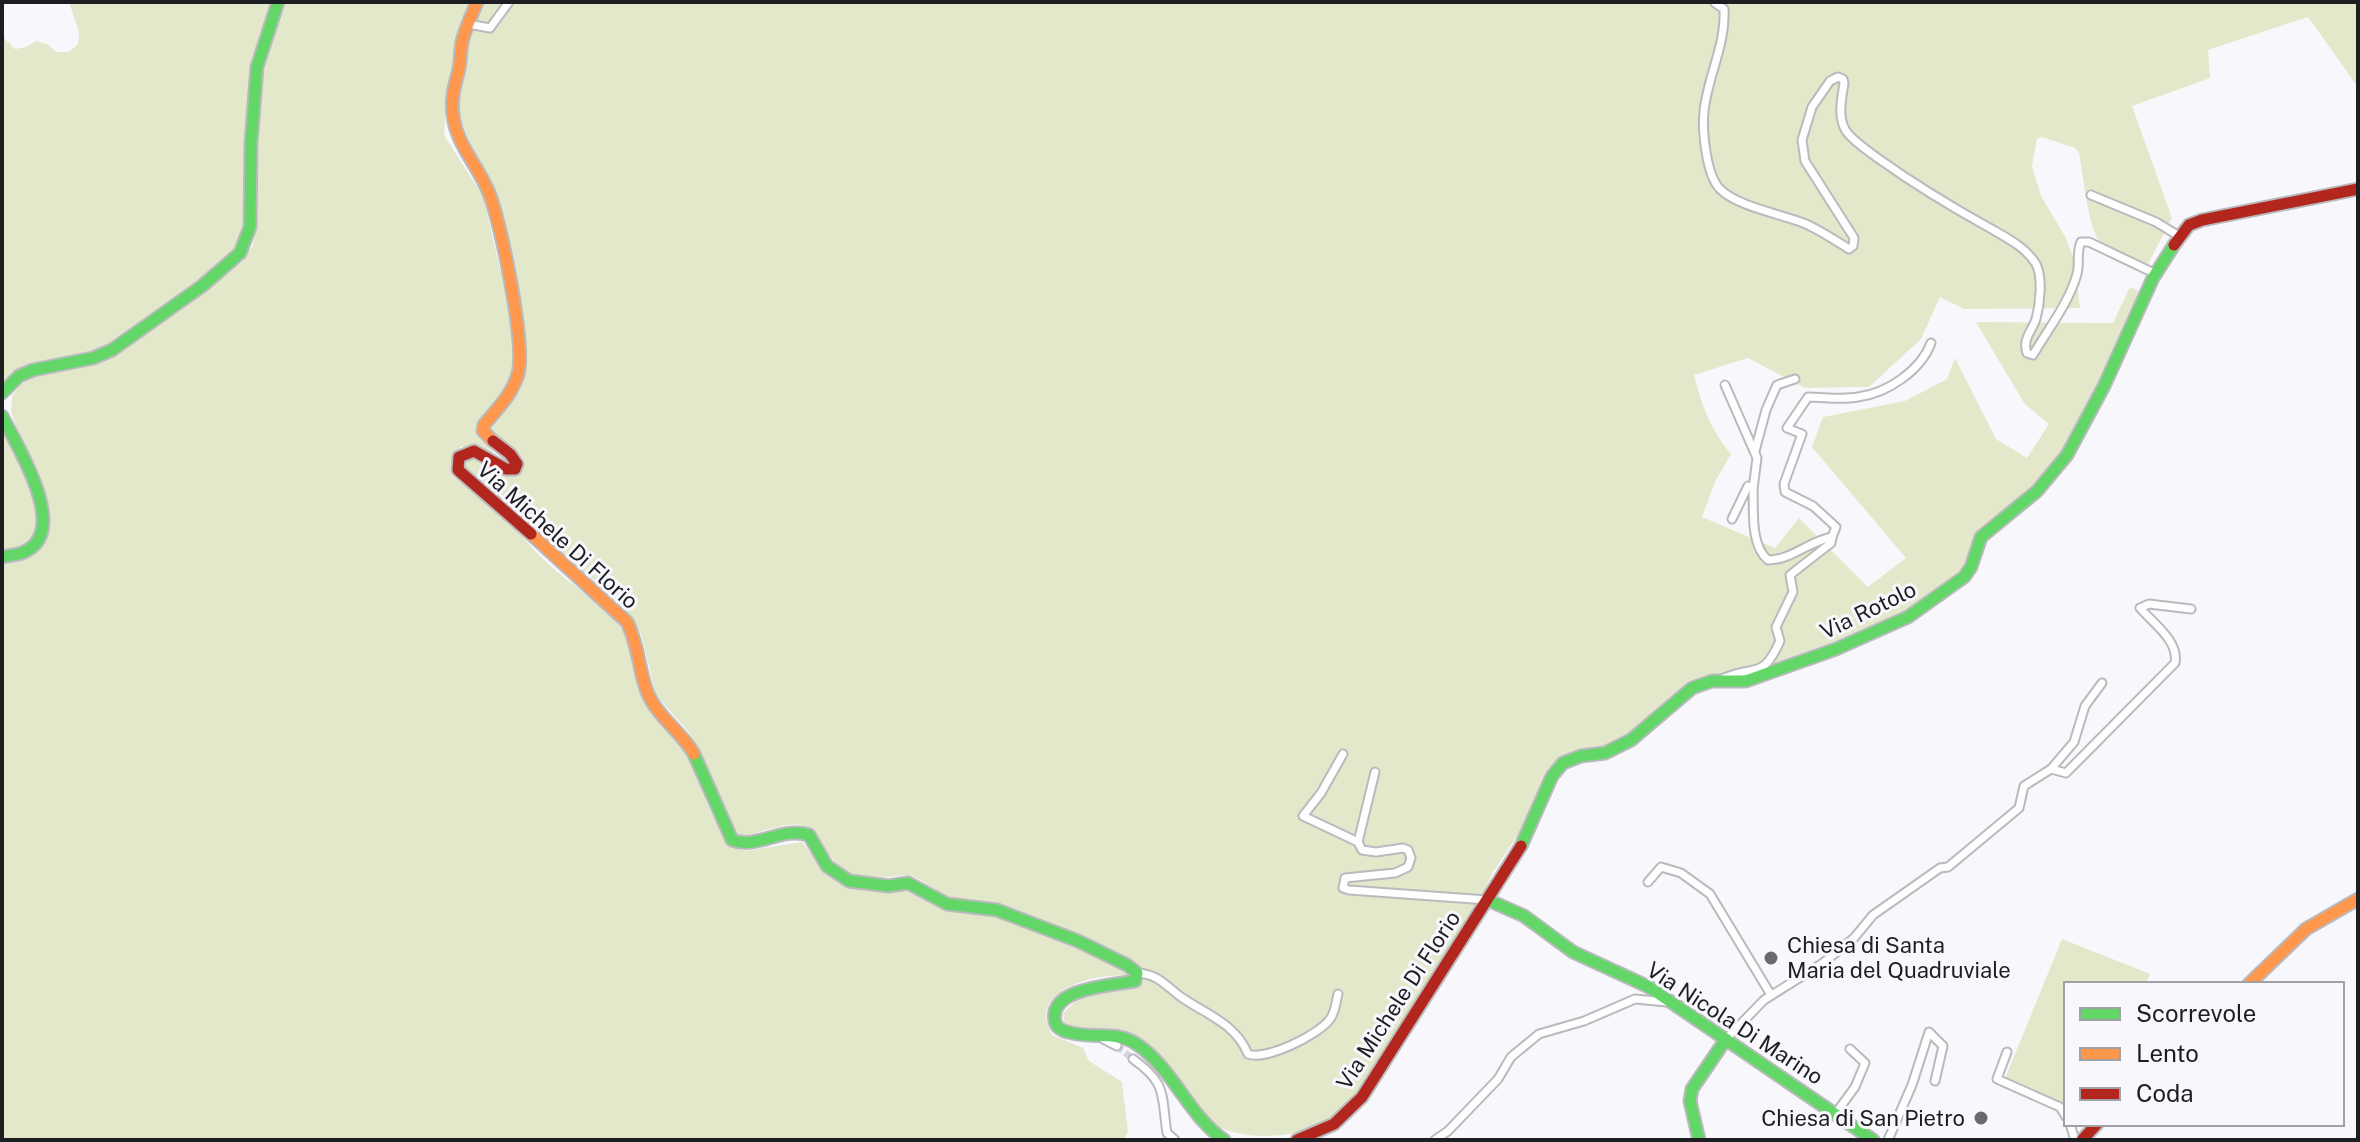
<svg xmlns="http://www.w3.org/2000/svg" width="2360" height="1142" viewBox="0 0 2360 1142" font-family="'Public Sans',sans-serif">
  <rect width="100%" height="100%" fill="#f8f8fc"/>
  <g fill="#e3e8ca">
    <path d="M69,2h204l-21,65 -6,76 -1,84 -9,23 -37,32 -90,64 -10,5 -78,18 -19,12v-345l13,13 11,-2 10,-6 11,3 9,8h13l9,-8 1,-12z"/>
    <path d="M285,2h187l-18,72 -7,18 -3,43 39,61 27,115 5,53 -2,13 -26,36 -11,22 18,18 -33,-7 -11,19 2,11c20,15 40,30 57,47 12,11 22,25 34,36 24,24 56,41 78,68 15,18 12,48 22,70 10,22 33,36 44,58 13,24 30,91 58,96l57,-9 23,29 24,15 58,5 52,22 33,2 63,22 72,35 1,3c-9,1 -17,0 -26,2 -18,2 -49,13 -55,32 -3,9 2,18 5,26l31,13 6,13 33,21 6,50 -5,8h-1121v-580l41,-21 -18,-88 -14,-39 1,-16 8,-11 16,-9 48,-12 120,-73 38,-29 11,-17 3,-26 4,-128 9,-46z"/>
    <path d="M485,2h1873v85l-50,-70 -100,33 2,28 -78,28 40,112 -24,46c-13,-5 -42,-14 -50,-25 -10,-15 -15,-66 -19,-86l-4,-5 -33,-11 -5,2 -5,27 9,30 25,42 7,19 7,51 -116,1 -24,-12 -19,42 -52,48 -64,1 -57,-30 -54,17c7,29 17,56 37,79l-16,28 -13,35 73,31 24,-30 69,69 38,-29 -94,-111 11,-30 82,-16 42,-22 8,-21 41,81 31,19 22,-34 -25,-21 -48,-81 137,1 17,-36 9,4 -42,92 -36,68 -29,34 -57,48 -11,31 -6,8 -53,39 -72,31 -88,32h-34l-23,7 -61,53 -24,12 -23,3 -21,8 -14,15 -25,60 -27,40 -12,25 -124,196c-9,11 -18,21 -31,29 -31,17 -88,20 -116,0 -24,-24 -34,-57 -65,-80 -30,-22 -54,-5 -81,-19l-1,-9c13,-17 32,-25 53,-25 6,0 15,1 20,-1 8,-3 8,-10 8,-17 -12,-16 -124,-63 -148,-68 -14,-3 -29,0 -43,-4 -15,-5 -29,-20 -43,-23 -10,-2 -32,4 -48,2 -37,-7 -37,-49 -62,-53 -13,-3 -44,9 -59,12l-4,-2 -40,-88 -10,-17 -31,-35 -15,-61 -9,-16 -39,-39 -30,-21 -57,-60 -41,-31 2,-7 10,-2c14,9 25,22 43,16l4,-10c-6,-17 -21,-22 -34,-34l28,-36 5,-12 2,-36 -9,-70 -14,-64 -8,-24 -19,-33 -16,-39 -1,-23 7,-21 3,-28z"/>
    <path d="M2,427c12,24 59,98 24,119 -6,4 -17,4 -24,6z"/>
    <path d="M2062,939l88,35 -4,10h-80v122l-62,-25z"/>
  </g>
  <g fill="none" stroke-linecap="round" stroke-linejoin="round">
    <path stroke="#d7d7db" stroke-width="7" stroke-dasharray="7 3.5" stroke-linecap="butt" d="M1117,1046l16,13"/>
    <defs>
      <g id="street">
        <path d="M1715,3l9,6c2,36 -16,66 -20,102 -2,19 2,64 16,78 18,18 62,25 86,35 15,7 29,16 43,25l4,-3 1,-8 -49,-77 -3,-21 10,-33 18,-26 8,-4 5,2 1,4c-2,14 -7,34 2,48 7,10 22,20 33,28 35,25 71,47 109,68 17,10 38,20 48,37 7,14 4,40 0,55 -4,12 -14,20 -9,34l6,2c15,-26 36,-52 44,-81 3,-11 -1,-21 4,-32h8l67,32"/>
        <path d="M468,24l22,4 19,-26"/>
        <path d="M2091,195l65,27 23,14"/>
        <path d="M1725,385l32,73 -4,31"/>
        <path d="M1755,451l11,-41 11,-25 18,-6"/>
        <path d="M1832,537l4,-10 -23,-21 -28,-14 -1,-8 18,-50 -15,-6 21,-31c16,0 34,3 50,0 30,-4 63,-27 73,-54"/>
        <path d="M1724,678c31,-14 38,3 56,-37l-4,-14 17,-35 -3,-17 41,-32 1,-6c-23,4 -40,23 -64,23 -18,-15 -14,-49 -15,-71l-5,-3 -16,33"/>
        <path d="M1343,754l-22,39 -18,23 55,26 4,8 14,2 27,-4 5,2 3,8 -3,9 -13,6 -50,5 -2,10 6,2 138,10"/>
        <path d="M2051,769l23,-27 11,-36 17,-23"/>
        <path d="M1358,842l17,-70"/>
        <path d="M1648,882l13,-15 20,6 29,21 61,101"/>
        <path d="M1137,973c21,1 28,12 44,24 26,18 54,26 67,57 17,7 71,-19 82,-35 5,-6 6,-17 8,-25"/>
        <path d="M1102,1035l1,4 14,7"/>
        <path d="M1726,1039l38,-39 59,-37 31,-25 19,-23 67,-47 8,-1 71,-59 5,-22 27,-17 15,4 109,-110c4,-22 -21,-39 -35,-55l9,-4 42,5"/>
        <path d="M2007,1052l-10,27 63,28 6,10"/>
        <path d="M1133,1059c35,25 28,36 34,74l8,7"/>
        <path d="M1836,1113l19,-26 10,-24 -15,-14"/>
        <path d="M2070,1124l5,16"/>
        <path d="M1435,1140l13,-9 50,-52 13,-22 28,-23 45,-13 51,-22 32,3"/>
        <path d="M1888,1140l24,-55 17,-53 14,14 -8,35"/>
      </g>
      <g id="fast">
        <path d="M2,393l17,-17 14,-6 60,-12 19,-8 90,-64 38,-33 10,-26 1,-84 6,-76 21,-65"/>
        <path d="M2,416c14,28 68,113 24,135 -6,4 -17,4 -24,6"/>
        <path d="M694,754l38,86c25,10 49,-14 77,-5l18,31 22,15 40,5 19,-3 39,21 50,6 81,31 49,24 10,8 -2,8c-18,4 -87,6 -80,40 1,6 7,10 13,11 24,8 47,-3 70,13 36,25 50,70 86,95"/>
        <path d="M1521,846l31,-70 11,-13 18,-7 24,-3 26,-13 61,-52 20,-7h34l90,-32 72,-32 56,-40 7,-10 10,-30 56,-46 30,-36 37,-69 49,-108 21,-33"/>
        <path d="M1488,900l36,16 49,36 76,35 224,153"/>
        <path d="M1699,1140l-9,-39 2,-12 34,-50"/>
      </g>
      <g id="slow">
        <path d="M477,2c-5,13 -12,27 -15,40 -2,10 -1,21 -4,31 -4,15 -7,26 -5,42 3,29 26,52 36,78 12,30 37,152 29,181 -6,21 -21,35 -34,51l-1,6 10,10"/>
        <path d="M531,534l96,88c13,25 12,57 24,78 10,19 31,33 43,54"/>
        <path d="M2249,984l57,-55 52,-30"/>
      </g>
      <g id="jam">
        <path d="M2174,245l15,-20 13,-5 156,-31"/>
        <path d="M493,441l17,13 7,10 -2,5h-9l-32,-18 -15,6 -1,13 73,64"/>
        <path d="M1297,1140l37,-16 28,-27 159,-251"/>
        <path d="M2082,1140l15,-16"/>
      </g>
    </defs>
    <use href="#street" stroke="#b9babd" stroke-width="11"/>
    <use href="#fast" stroke="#b9babd" stroke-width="15"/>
    <use href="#slow" stroke="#b9babd" stroke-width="15"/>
    <use href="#jam" stroke="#b9babd" stroke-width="15"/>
    <use href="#street" stroke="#fefeff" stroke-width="7"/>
    <use href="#fast" stroke="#63d668" stroke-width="11"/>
    <use href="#slow" stroke="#ff974d" stroke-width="11"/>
    <use href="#jam" stroke="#b3261e" stroke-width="11"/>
  </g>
  <g fill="#6a6a6e" stroke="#f7f7fd" stroke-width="3">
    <circle cx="1771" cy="958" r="8"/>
    <circle cx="1981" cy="1118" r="8"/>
  </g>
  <g text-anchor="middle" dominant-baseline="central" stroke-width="6" stroke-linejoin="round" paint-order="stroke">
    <g font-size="22" fill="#1d1e21" stroke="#f7f7fd">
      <text transform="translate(558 535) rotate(42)">Via Michele Di Florio</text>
      <text transform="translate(1868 610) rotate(-26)">Via Rotolo</text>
      <text transform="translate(1398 1000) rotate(-57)">Via Michele Di Florio</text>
      <text transform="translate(1735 1023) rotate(33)">Via Nicola Di Marino</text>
    </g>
    <g font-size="22" fill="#1d1e21" stroke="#f7f7fd" text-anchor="start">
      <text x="1787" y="945">Chiesa di Santa<tspan x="1787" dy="25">Maria del Quadruviale</tspan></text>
      <text x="1965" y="1118" text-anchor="end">Chiesa di San Pietro</text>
    </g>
  </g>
  <rect width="2360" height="1142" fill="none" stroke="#1d1e21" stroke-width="8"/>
  <rect x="2064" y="982" width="280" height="144" fill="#f7f7fd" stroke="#a0a0a5" stroke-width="2"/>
  <rect x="2080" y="1008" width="40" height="12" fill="#63d668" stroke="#a0a0a5" stroke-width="2"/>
  <text x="2136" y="1022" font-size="24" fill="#1d1e21">Scorrevole</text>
  <rect x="2080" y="1048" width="40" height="12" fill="#ff974d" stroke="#a0a0a5" stroke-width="2"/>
  <text x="2136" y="1062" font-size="24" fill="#1d1e21">Lento</text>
  <rect x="2080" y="1088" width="40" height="12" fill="#b3261e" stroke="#a0a0a5" stroke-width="2"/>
  <text x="2136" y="1102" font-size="24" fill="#1d1e21">Coda</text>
</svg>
